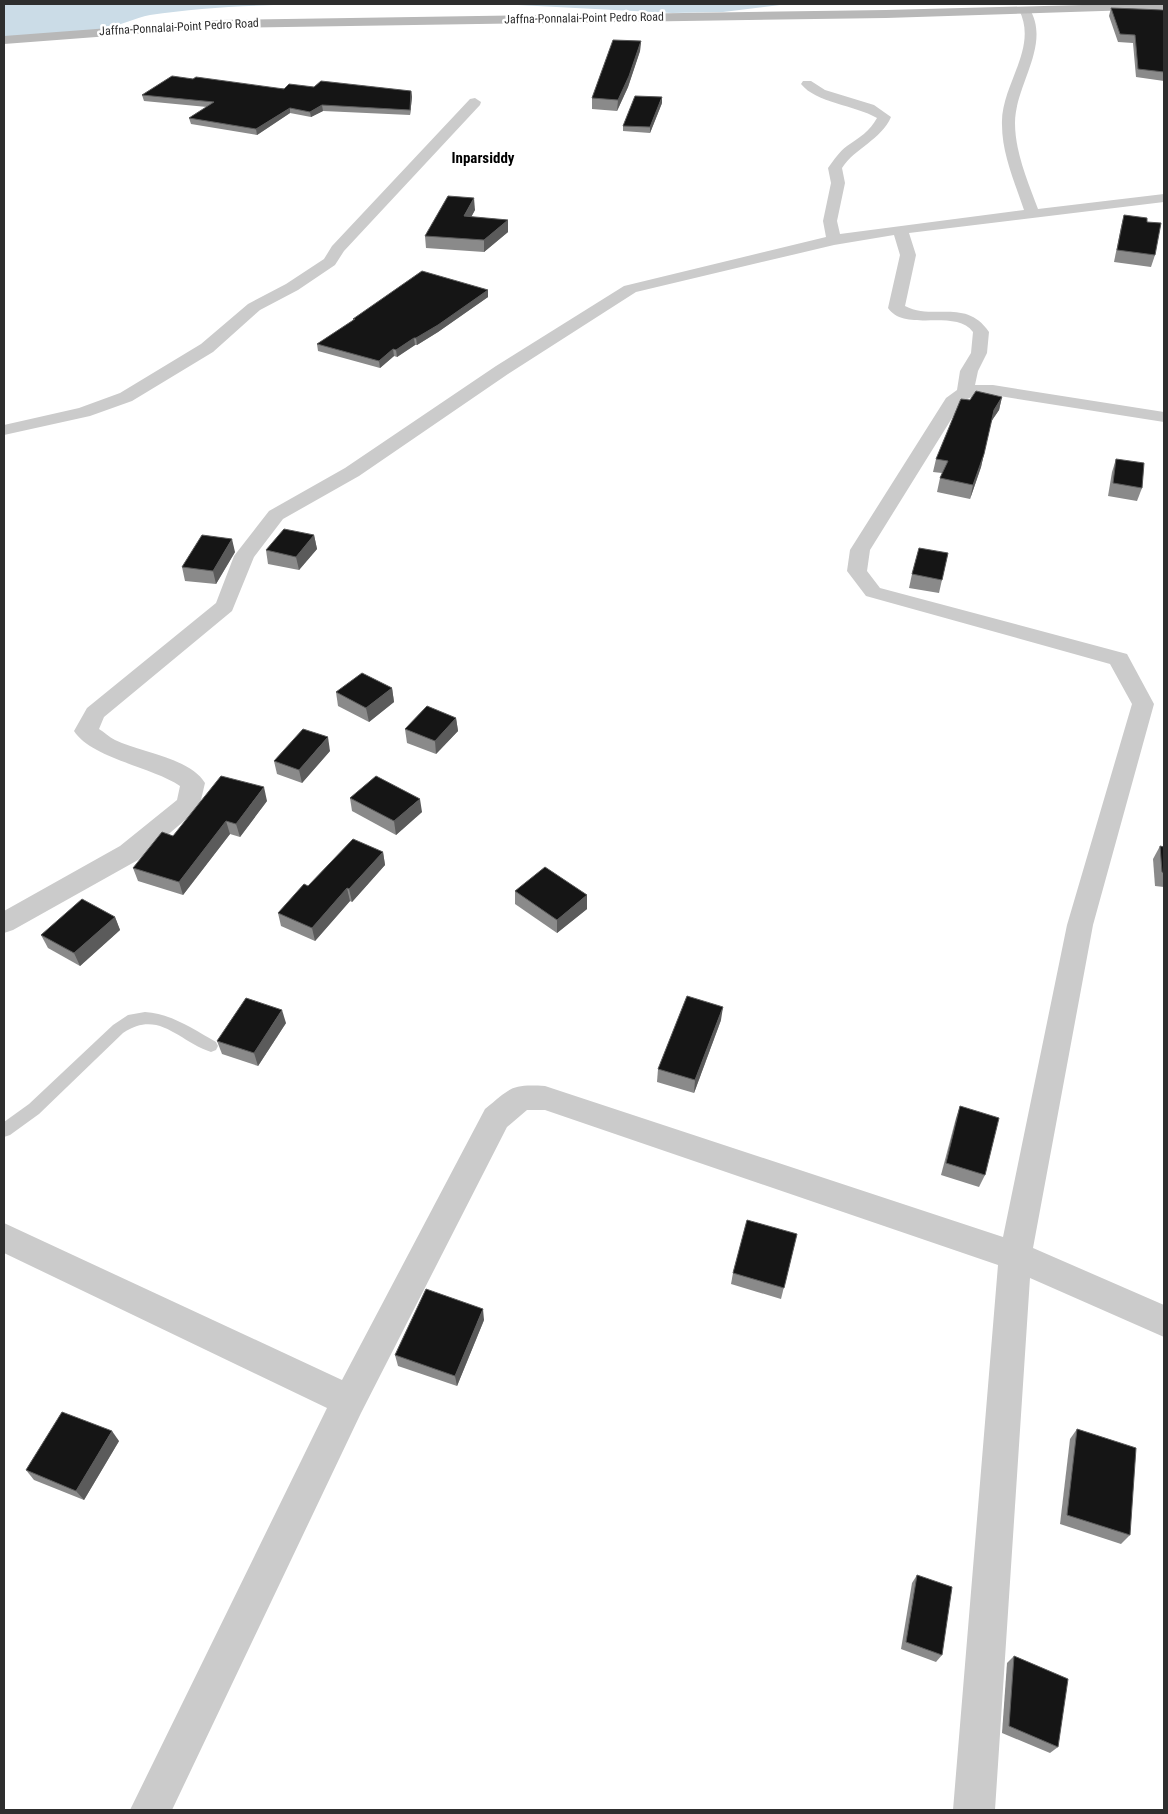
<svg xmlns="http://www.w3.org/2000/svg" width="1168" height="1814" viewBox="0 0 1168 1814" font-family="'Roboto Condensed',sans-serif">
  <rect width="100%" height="100%" fill="#fff"/>
  <g fill="#cbdce7">
    <path d="M4,4h352c-65,0 -141,1 -206,11 -15,3 -31,11 -47,14 -33,5 -66,7 -99,11z"/>
    <path d="M498,4h290l-65,8 -51,1z"/>
  </g>
  <g fill="none" stroke-linecap="round" stroke-linejoin="round">
    <path fill="#cbcbcb" fill-rule="evenodd" d="M145,1012c27,2 48,17 71,30l2,4 -2,4 -5,2c-33,-11 -52,-43 -88,-19l-84,81 -29,21 -6,2v-15l25,-18 84,-79 15,-10z"/>
    <g fill="#cbcbcb" fill-rule="evenodd">
      <path d="M1025,7l4,1c23,36 -14,77 -14,115 0,29 13,59 23,86l126,-15v8l-255,31 7,22 -11,51c29,15 61,-8 84,26l-2,21 -9,18 -3,14h18l171,27v10l-171,-27c-12,0 -21,0 -31,7l-92,148 -3,21 13,17 247,66 27,50 -61,221 -60,323 131,57v32l-134,-59 -35,532h-42l45,-545 -453,-155h-18l-20,17 -146,286 -189,397h-42l197,-402 -323,-155v-30l338,157 143,-271c26,-21 25,-25 60,-23l458,151 64,-312 65,-221 -22,-40 -244,-68 -19,-25 3,-21 96,-152 11,-8 3,-19 11,-18 2,-21c-18,-24 -68,1 -85,-24l12,-53 -6,-20 -60,10 -198,47 -128,82 -149,102 -76,43 -29,38 -22,54 -128,106 -5,12c5,3 10,8 16,11 25,12 75,18 90,43l-5,21 -3,6 -59,50 -125,70 -9,3v-22l116,-65 57,-46 3,-14c-28,-19 -89,-28 -106,-55l13,-23 129,-105 18,-47 35,-45 76,-43 151,-102 128,-80 202,-49 -3,-16 8,-38 -3,-15c6,-8 11,-16 19,-22 12,-8 23,-15 30,-28 -22,-13 -61,-15 -76,-34l2,-3h8l14,9 49,15 17,12c-10,23 -36,31 -49,51l3,15 -8,38 3,13 184,-24c-9,-27 -22,-56 -22,-85 -2,-39 37,-77 17,-115z"/>
      <path d="M475,98l6,4 -1,3 -136,146 -9,14 -37,25 -38,20 -47,42 -81,49 -42,15 -86,19v-10l75,-17 41,-15 81,-49 47,-40 38,-20 38,-25 8,-13 138,-147z"/>
    </g>
    <path fill="#b8b8b8" fill-rule="evenodd" d="M1120,4h44v5l-278,9 -671,10 -211,16v-8l211,-16 671,-10z"/>
  </g>
  <g fill="#8a8a8a">
    <path d="M1111,8l53,2v71l-28,-4 -3,-34 -15,-1 -9,-26z"/>
    <path d="M641,41l-1,10 -12,36 -11,24 -25,-2v-11z"/>
    <path d="M314,87l97,4 1,6 -2,18 -87,-4 -12,6 -21,-4 -33,22 -66,-11 -2,-6 18,-11 -63,-6 -2,-6z"/>
    <path d="M662,103l-12,30 -27,-2v-5z"/>
    <path d="M475,210l-4,7 37,3v12l-24,20 -58,-4 -1,-12z"/>
    <path d="M1124,215l23,7 8,33 -4,12 -37,-5 7,-35z"/>
    <path d="M488,290v7l-50,35 -21,13h-2l-18,12 -3,-1 -14,12 -62,-17 -1,-7 36,-23v-2z"/>
    <path d="M1002,397l-3,13 -8,12 -10,45 -11,32 -33,-7 3,-14 2,-5 -9,-1 3,-13 34,-59z"/>
    <path d="M1116,459l26,29 -5,13 -29,-5 4,-24z"/>
    <path d="M314,535l3,14 -18,21 -31,-6 -2,-14z"/>
    <path d="M235,552l-19,32 -31,-3 -3,-14z"/>
    <path d="M948,553l-9,40 -30,-5 3,-14z"/>
    <path d="M392,688l2,14 -25,20 -31,-16 -2,-14z"/>
    <path d="M456,718l2,13 -22,23 -29,-11 -2,-14z"/>
    <path d="M330,751l-28,32 -25,-9 -3,-13z"/>
    <path d="M350,798l72,14 -26,23 -44,-24z"/>
    <path d="M267,801l-27,36 -10,-3 -47,61 -45,-14 -5,-13 40,-32z"/>
    <path d="M1160,846l4,1v40l-9,-1 -2,-27z"/>
    <path d="M383,852l2,13 -33,37 -2,-1 -35,40 -34,-15 -3,-13 30,-27z"/>
    <path d="M515,891l72,4v14l-30,24 -42,-29z"/>
    <path d="M115,917l5,13 -40,36 -32,-18 -7,-13z"/>
    <path d="M721,1020l-27,73 -37,-11 1,-13z"/>
    <path d="M286,1023l-28,43 -36,-12 -5,-13z"/>
    <path d="M960,1106l25,69 -6,12 -38,-12 15,-57z"/>
    <path d="M797,1234l-16,65 -50,-15 2,-11z"/>
    <path d="M484,1320l-27,66 -59,-20 -3,-11z"/>
    <path d="M1077,1429l53,106 -9,9 -61,-20 10,-85z"/>
    <path d="M119,1441l-35,59 -50,-20 -8,-10z"/>
    <path d="M917,1575l25,80 -6,7 -35,-13 11,-66z"/>
    <path d="M1014,1656l44,91 -8,6 -48,-20 5,-70z"/>
  </g>
  <g fill="#5b5b5b">
    <path d="M641,41l-1,10 -12,36 -11,24 1,-11z"/>
    <path d="M411,91l1,6 -2,18v-5z"/>
    <path d="M662,97v6l-12,30v-6z"/>
    <path d="M322,105l1,6 -12,6 -1,-5z"/>
    <path d="M290,108v5l-33,22 -1,-6z"/>
    <path d="M474,198l1,12 -10,18 -1,-12z"/>
    <path d="M508,220v12l-24,20v-12z"/>
    <path d="M488,290v7l-50,35 -21,13 -1,-7z"/>
    <path d="M414,338l1,7 -18,12 -1,-7z"/>
    <path d="M393,349l1,7 -14,12 -1,-7z"/>
    <path d="M1002,397l-3,13 -9,13 4,-13z"/>
    <path d="M984,454l-3,13 -11,32 3,-14z"/>
    <path d="M314,535l3,14 -18,21 -3,-13z"/>
    <path d="M232,539l3,13 -19,32 -3,-13z"/>
    <path d="M392,688l2,14 -25,20 -3,-14z"/>
    <path d="M456,718l2,13 -22,23 -1,-13z"/>
    <path d="M328,737l2,14 -28,32 -3,-13z"/>
    <path d="M264,787l3,14 -27,36 -4,-13z"/>
    <path d="M420,799l2,13 -26,23 -2,-14z"/>
    <path d="M226,821l4,13 -47,61 -4,-13z"/>
    <path d="M383,852l2,13 -33,37 -3,-13z"/>
    <path d="M347,888l3,13 -35,40 -3,-13z"/>
    <path d="M587,895v14l-30,24v-13z"/>
    <path d="M115,917l5,13 -40,36 -6,-13z"/>
    <path d="M723,1007l-2,13 -27,73 1,-13z"/>
    <path d="M282,1010l4,13 -28,43 -4,-13z"/>
    <path d="M483,1309l1,11 -27,66 -2,-10z"/>
    <path d="M112,1431l7,10 -35,59 -8,-9z"/>
  </g>
  <g fill="#151515" stroke="#5b5b5b">
    <path d="M1111,8l53,2v62l-26,-3 -3,-34 -15,-1z"/>
    <path d="M613,40l28,1 -12,35 -11,24 -26,-2z"/>
    <path d="M172,76l21,3 3,-2 88,12 5,-5 25,3 7,-6 90,10 -1,19 -88,-5 -12,7 -20,-4 -34,21 -67,-11 25,-16 -72,-7z"/>
    <path d="M635,96l27,1 -12,30 -27,-1z"/>
    <path d="M448,196l26,2 -10,18 44,4 -24,20 -59,-4z"/>
    <path d="M1124,215l23,3v4l14,1 -6,32 -38,-5z"/>
    <path d="M422,271l66,19 -50,35 -22,13h-2l-18,12 -3,-1 -14,12 -62,-17 38,-25h-2z"/>
    <path d="M976,391l26,6 -8,13 -10,44 -11,31 -33,-7 8,-17 -12,-2 24,-58 1,-2 9,1z"/>
    <path d="M1116,459l28,4 -2,25 -29,-5z"/>
    <path d="M284,529l30,6 -18,22 -30,-7z"/>
    <path d="M202,535l30,4 -19,32 -31,-4z"/>
    <path d="M919,548l29,5 -6,27 -30,-6z"/>
    <path d="M362,673l30,15 -26,20 -30,-16z"/>
    <path d="M427,706l29,12 -21,23 -30,-12z"/>
    <path d="M303,729l25,8 -29,33 -25,-9z"/>
    <path d="M221,776l43,11 -28,37 -10,-3 -47,61 -46,-14 29,-36 11,4z"/>
    <path d="M376,776l44,23 -26,22 -44,-23z"/>
    <path d="M353,839l30,13 -34,37 -2,-1 -35,40 -34,-15 26,-29 4,2z"/>
    <path d="M1160,846l4,1v26l-2,-1z"/>
    <path d="M545,867l42,28 -30,25 -42,-29z"/>
    <path d="M82,899l33,18 -41,36 -33,-18z"/>
    <path d="M687,996l36,11 -28,73 -37,-11z"/>
    <path d="M246,998l36,12 -28,43 -37,-12z"/>
    <path d="M960,1106l39,12 -14,57 -39,-12z"/>
    <path d="M747,1220l50,14 -13,54 -51,-15z"/>
    <path d="M426,1289l57,20 -28,67 -60,-21z"/>
    <path d="M62,1412l50,19 -36,60 -50,-21z"/>
    <path d="M1077,1429l59,19 -6,87 -63,-20z"/>
    <path d="M917,1575l35,12 -10,68 -36,-13z"/>
    <path d="M1014,1656l54,23 -10,68 -49,-21z"/>
  </g>
  <g text-anchor="middle" dominant-baseline="central" stroke-width="5" stroke-linejoin="round" paint-order="stroke">
    <g font-size="12" fill="#2e2e2e" stroke="#fff">
      <text transform="translate(584 18) rotate(-1)">Jaffna-Ponnalai-Point Pedro Road</text>
      <text transform="translate(179 27) rotate(-3)">Jaffna-Ponnalai-Point Pedro Road</text>
    </g>
    <g font-size="15" font-weight="bold" fill="#000" stroke="#fff">
      <text x="483" y="158">Inparsiddy</text>
    </g>
  </g>
  <rect width="1168" height="1814" fill="none" stroke="#2e2e2e" stroke-width="10"/>
</svg>
